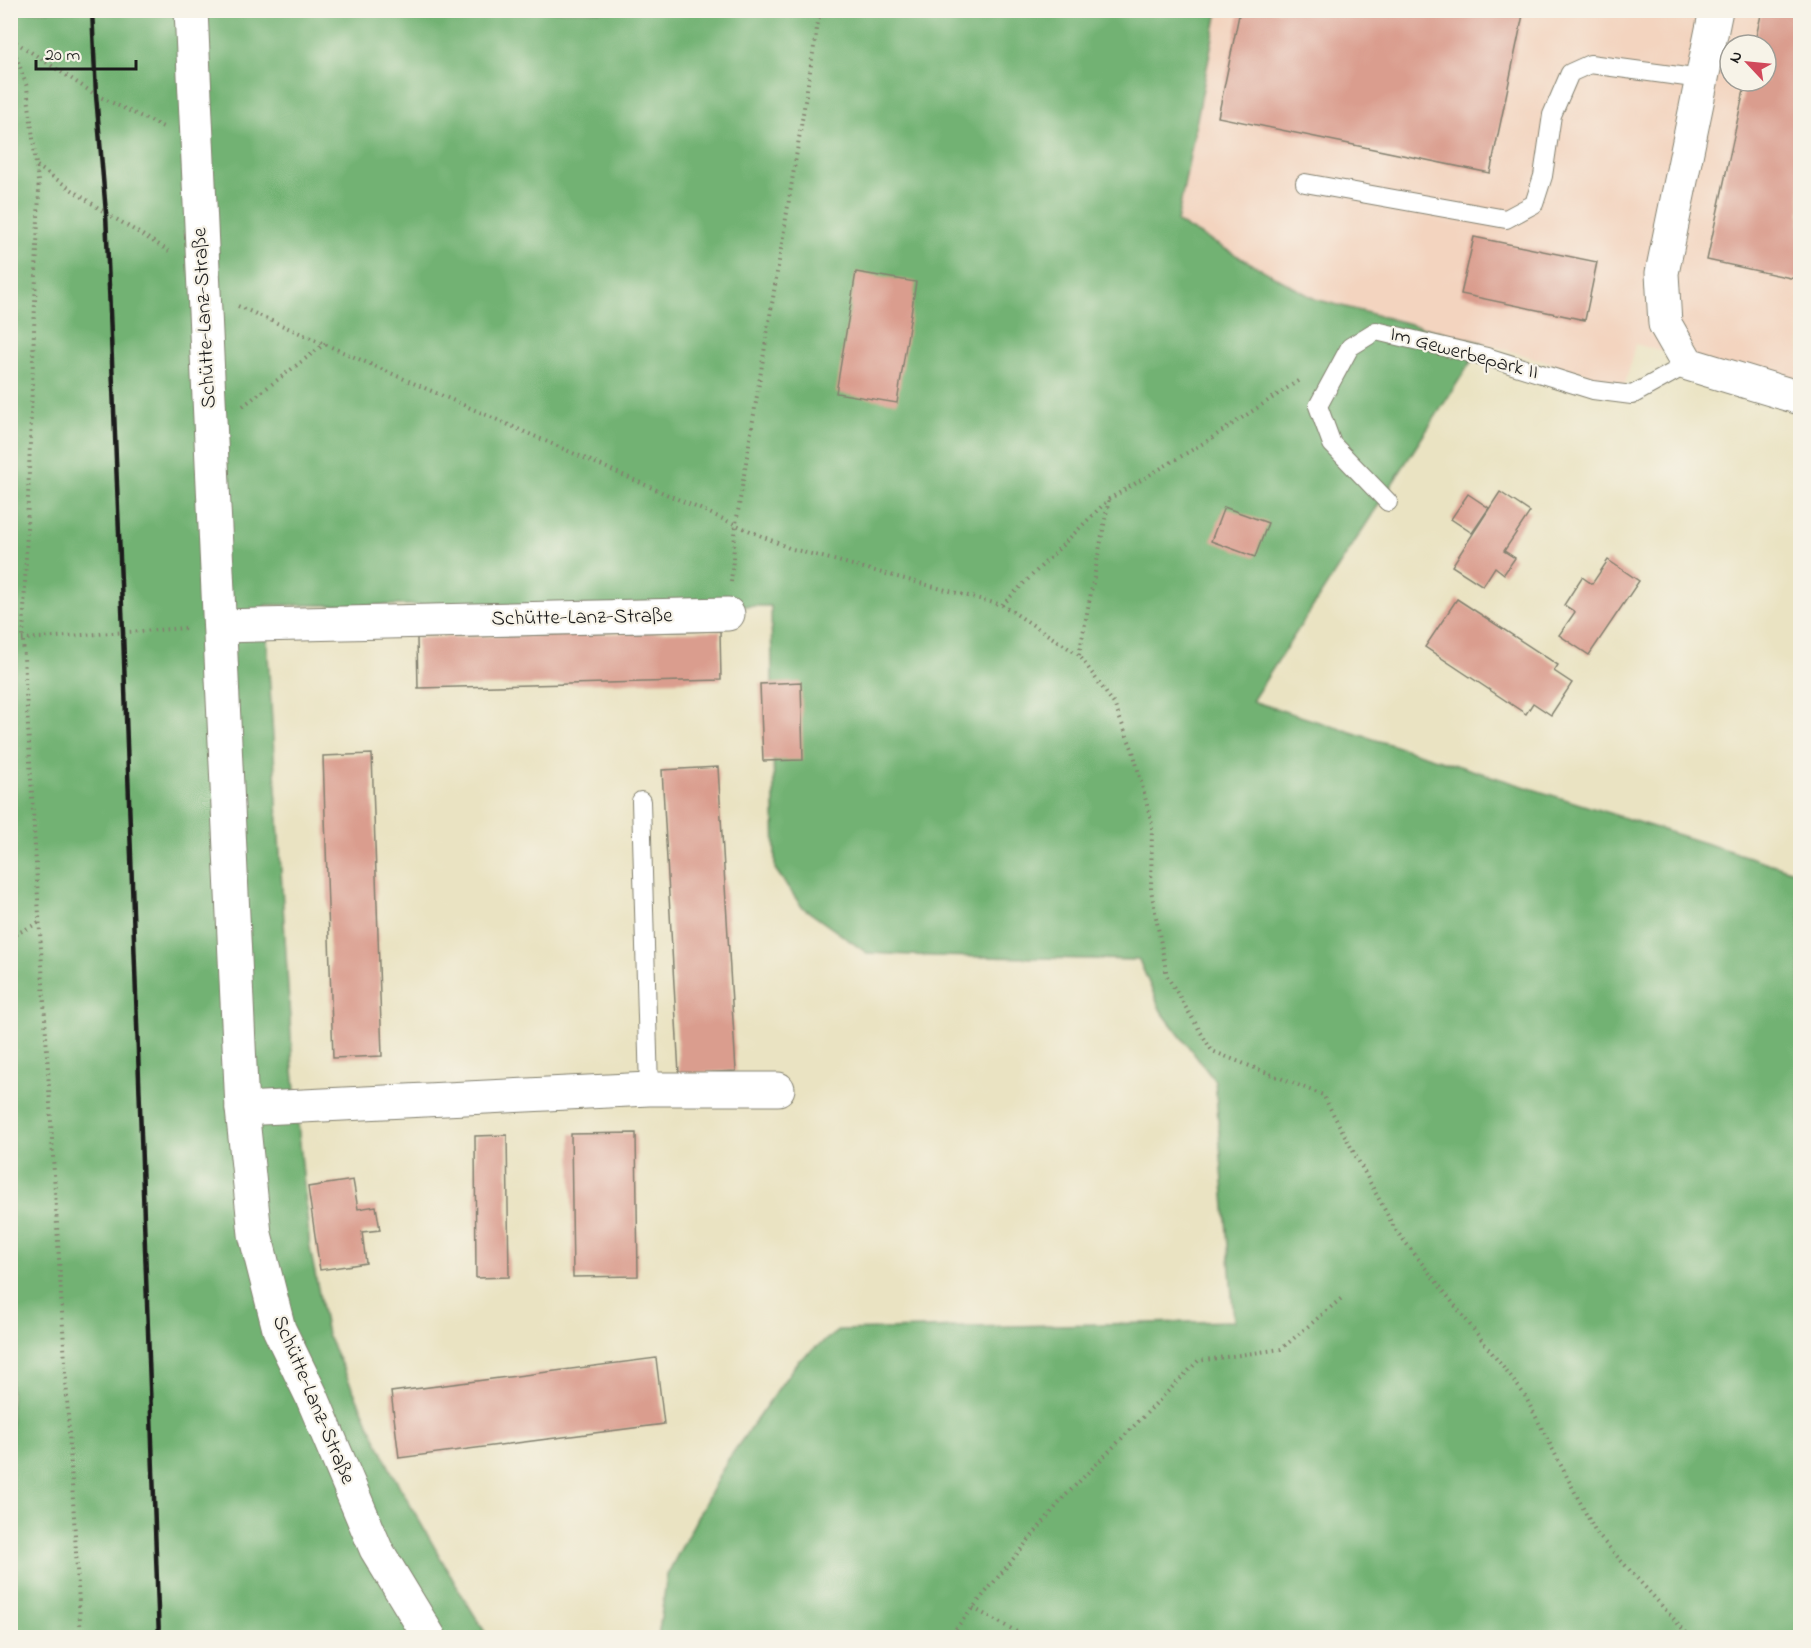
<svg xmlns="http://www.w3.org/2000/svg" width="1811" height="1648" viewBox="0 0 1811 1648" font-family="'Indie Flower',sans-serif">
  <rect width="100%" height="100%" fill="#f7f3e8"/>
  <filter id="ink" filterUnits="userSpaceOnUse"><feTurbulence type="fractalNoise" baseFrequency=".0167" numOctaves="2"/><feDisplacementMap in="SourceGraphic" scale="12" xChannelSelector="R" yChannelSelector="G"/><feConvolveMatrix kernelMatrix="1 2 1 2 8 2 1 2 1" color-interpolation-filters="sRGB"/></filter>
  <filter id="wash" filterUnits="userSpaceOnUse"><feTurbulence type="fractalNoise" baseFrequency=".008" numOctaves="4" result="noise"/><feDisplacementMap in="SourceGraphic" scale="24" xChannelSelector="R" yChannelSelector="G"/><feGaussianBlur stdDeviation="1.35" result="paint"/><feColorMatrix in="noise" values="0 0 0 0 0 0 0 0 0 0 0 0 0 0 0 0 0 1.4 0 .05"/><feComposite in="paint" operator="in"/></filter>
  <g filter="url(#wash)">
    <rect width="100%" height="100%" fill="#eae3c2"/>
    <path fill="#f3d4bf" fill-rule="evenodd" d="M1218,11h582v378l-165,-45 -10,41 -142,-42 -168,-44 -138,-77zM1730,45h36v36h-36z"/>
    <path fill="#72b273" stroke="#476748" stroke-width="1.5" d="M11,11h1207l-41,211 138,77 168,44 -231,358 548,172v764h-1142l9,-62 60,-114 71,-100 41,-31 395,-9 -19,-240 -54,-70 -22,-51 -205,-4 -67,-3 -65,-46 -27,-38 -4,-263 -506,-1 28,465 17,178 17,86 65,139 67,117 29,47 -477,1z"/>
    <g id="blocks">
      <g fill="#da9d8e">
        <path d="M1240,10h284l-34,163 -272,-56z"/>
        <path d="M1772,10h28v270l-93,-20 39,-179h20v-36h-12l7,-30h11z"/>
        <path d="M1474,237l123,25 -12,58 -124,-26z"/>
        <path d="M856,272l60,10 -19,121 -61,-10z"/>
        <path d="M1500,492l30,20 -26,39 11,7 -11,16 -9,-7 -12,19 -31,-20z"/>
        <path d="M1468,494l21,14 -17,25 -21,-14z"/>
        <path d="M1224,507l44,16 -13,34 -44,-16z"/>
        <path d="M1608,560l31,21 -50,74 -30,-20 16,-23 -11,-7 18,-28 10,7z"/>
        <path d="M1457,599l101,66 -4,6 18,12 -21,32 -18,-12 -7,11 -101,-67z"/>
        <path d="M720,631l1,49 -303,8 -1,-50z"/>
        <path d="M801,682l2,78 -40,1 -3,-77z"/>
        <path d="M372,754l10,302 -49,2 -10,-302z"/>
        <path d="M718,767l18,304 -57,3 -17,-304z"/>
        <path d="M636,1133l2,143 -65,1 -2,-143z"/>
        <path d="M507,1135l2,142 -33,1 -1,-142z"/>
        <path d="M353,1180l5,29 18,-3 4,24 -18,2 4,31 -46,7 -12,-83z"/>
        <path d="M656,1358l8,66 -265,34 -8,-66z"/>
      </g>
    </g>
  </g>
  <g filter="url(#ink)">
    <use href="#blocks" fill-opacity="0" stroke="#83806f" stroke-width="1.5"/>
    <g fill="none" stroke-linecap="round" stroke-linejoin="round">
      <defs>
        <g id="lane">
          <path d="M1305,183l201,36 28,-15 9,-28 9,-61 18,-42 20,-9 111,15"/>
          <path d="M1388,502l-56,-58 -14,-38 32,-59 26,-16 111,26 106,33 39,5 56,-31"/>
          <path d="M641,801l8,288"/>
        </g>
        <g id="street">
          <path d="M191,10l51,1099 13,125 24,95 33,68 64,152 54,89"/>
          <path d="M1716,10l-54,263 3,51 23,40 112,34"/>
          <path d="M220,626l508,-12"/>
          <path d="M242,1109l407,-20h129"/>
        </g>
      </defs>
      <use href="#lane" stroke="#83806f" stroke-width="20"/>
      <use href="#street" stroke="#83806f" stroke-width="35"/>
      <g stroke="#83806f" stroke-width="4" stroke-dasharray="1.5 4.5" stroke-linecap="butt">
        <path d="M10,39l17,48 12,103 -16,450 58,998"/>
        <path d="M11,39l85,56 67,32"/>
        <path d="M37,166l69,47 63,38"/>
        <path d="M238,306l551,242 213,57 77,50 35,49 19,47 19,73 -1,66 16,86 45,75 111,44 72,134 129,165 72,139 95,105"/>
        <path d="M243,406l83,-63"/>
        <path d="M731,582l5,-58 84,-514"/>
        <path d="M1002,605l107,-106 98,-58 94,-62"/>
        <path d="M10,640l176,-12"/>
        <path d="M1079,655l30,-156"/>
        <path d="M10,937l30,-15"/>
        <path d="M973,1608l55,30"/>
        <path d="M10,1637l1,1"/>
        <path d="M948,1638l116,-141 134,-136 83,-12 62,-52"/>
      </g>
      <use href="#lane" stroke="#fff" stroke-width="18"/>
      <use href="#street" stroke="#fff" stroke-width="33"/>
      <path stroke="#1c1c1c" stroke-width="4.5" d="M92,10l4,85 10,118 17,419 36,1006"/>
    </g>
  </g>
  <g text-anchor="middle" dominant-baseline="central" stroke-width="4.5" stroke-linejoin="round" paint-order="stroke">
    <g font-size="21" fill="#1c1c1c" stroke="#f7f3e8">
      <text transform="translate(205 318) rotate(-93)">Schütte-Lanz-Straße</text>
      <text transform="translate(1464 354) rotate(15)">Im Gewerbepark II</text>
      <text transform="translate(582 618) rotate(-1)">Schütte-Lanz-Straße</text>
      <text transform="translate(313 1400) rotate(67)">Schütte-Lanz-Straße</text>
    </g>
  </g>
  <rect width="1811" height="1648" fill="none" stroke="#f7f3e8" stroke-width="36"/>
  <g transform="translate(1748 63) rotate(296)"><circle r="28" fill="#f7f3e8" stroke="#9f9d96" stroke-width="1.5"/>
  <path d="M0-4.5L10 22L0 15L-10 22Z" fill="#d1495b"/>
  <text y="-9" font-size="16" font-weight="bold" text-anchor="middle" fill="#1c1c1c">N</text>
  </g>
  <path d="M36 60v9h100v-9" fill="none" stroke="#1c1c1c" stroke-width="3"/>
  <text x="45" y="60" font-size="18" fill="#1c1c1c" stroke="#f7f3e8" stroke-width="4.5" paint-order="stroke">20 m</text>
</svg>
